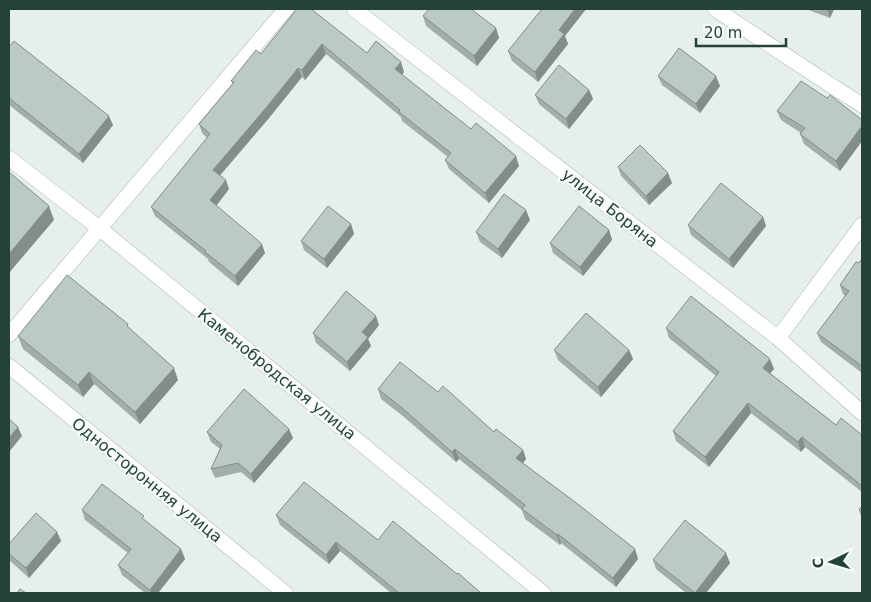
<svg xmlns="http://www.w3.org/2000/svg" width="871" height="602" viewBox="0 0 871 602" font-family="'DejaVu Sans',sans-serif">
  <rect width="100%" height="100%" fill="#e6efeb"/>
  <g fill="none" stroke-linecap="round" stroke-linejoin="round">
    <defs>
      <g id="street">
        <path d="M354,9l424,329 84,75"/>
        <path d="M715,9l117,77 30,19"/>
        <path d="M9,158l90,70 444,365"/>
        <path d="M9,335l277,-326"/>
        <path d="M778,338l84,-113"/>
        <path d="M9,366l276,227"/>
      </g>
    </defs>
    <use href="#street" stroke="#a8b8b2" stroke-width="16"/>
    <use href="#street" stroke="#fff" stroke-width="15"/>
  </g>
  <g fill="#a1aea9">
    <path d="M297,9l70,44 37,19 -2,3 69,54 48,37 -30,37 -40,-34 -4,-9 3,-3 -46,-36 -1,-4 -75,-63 -21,26 -3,-3 -33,41 -49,57 9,14 -13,17 49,47 -27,33 -29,-24 -1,-3 -53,-43 -4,-9 56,-69 -5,-5 -3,-9 34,-40 -2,-3 30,-27z"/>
    <path d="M542,9h44l-21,27 3,8 -30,38 -26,-21 -4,-10z"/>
    <path d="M806,9h28l-4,9z"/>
    <path d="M423,16l73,12 3,10 -22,28 -51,-40z"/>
    <path d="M9,47l104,78 -30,38 -74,-58z"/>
    <path d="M658,76l62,10 -20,27 -38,-28z"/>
    <path d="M589,90l4,9 -24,30 -30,-25 -4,-9z"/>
    <path d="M777,111l85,9v21l-22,30 -36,-27 -4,-10 1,-1 -20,-13z"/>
    <path d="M618,167l54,16 -23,22 -28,-29z"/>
    <path d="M763,217l3,9 -33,42 -42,-33 -3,-10z"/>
    <path d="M530,220l-28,38 -22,-16 -4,-10z"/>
    <path d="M351,224l3,10 -27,34 -23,-18 -3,-9z"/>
    <path d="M609,230l3,10 -29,36 -30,-23 -3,-10z"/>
    <path d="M862,259v114l-41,-31 -4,-9 28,-37 -2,-2 -3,-9z"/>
    <path d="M379,325l-11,14 3,7 -21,25 -34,-28 -3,-10z"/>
    <path d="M666,328l108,41 -4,4 66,52 26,10v57l-57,-45 -4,5 -50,-39 -42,54 -33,-26 -3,-10 43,-55 -47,-38z"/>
    <path d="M130,329l48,51 -38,44 -46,-40 -11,13 -60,-48 -5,-13z"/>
    <path d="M554,350h75l4,9 -32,38 -43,-37z"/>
    <path d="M378,389l60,3 56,40 29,18 3,9 -3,4 112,86 3,10 -22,28 -55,-44 -1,2 -35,-26 -3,-9 -63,-51 -3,3 -52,-45 -23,-18z"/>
    <path d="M207,432l86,6 -39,45 -13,-11 -26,6 -4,-9 9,-20 -9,-7z"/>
    <path d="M862,506v13l-3,-9z"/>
    <path d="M82,510l63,11 36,28 4,10 -27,34h-13l-23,-18 -4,-10 10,-12 -43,-33z"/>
    <path d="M276,515l102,25 103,53h-90l-51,-42 -11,13 -49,-39z"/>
    <path d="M57,532l4,9 -32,37 -20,-18v-16z"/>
    <path d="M653,560l77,3 -24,30h-20l-30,-24z"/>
  </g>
  <g fill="#838d89">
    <path d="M575,9h11l-21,27 3,8 -30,38 -3,-10 24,-42z"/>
    <path d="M827,9h7l-4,9z"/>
    <path d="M496,28l3,10 -22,28 -3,-10z"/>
    <path d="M322,44l4,10 -21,26 -3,-10z"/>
    <path d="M401,62l3,10 -6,7 -3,-10z"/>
    <path d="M298,68l4,9 -33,41 -52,61 -4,-9z"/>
    <path d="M716,76l4,10 -20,27 -4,-9z"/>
    <path d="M589,90l4,9 -24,30 -3,-10z"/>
    <path d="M109,116l4,9 -30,38 -4,-9z"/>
    <path d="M862,126v15l-22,30 -4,-10z"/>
    <path d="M516,156l3,10 -30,37 -4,-10z"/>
    <path d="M668,173l4,10 -23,22 -3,-9z"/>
    <path d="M226,180l3,9 -16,21 -3,-10z"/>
    <path d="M49,206l5,14 -45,53v-19z"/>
    <path d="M526,210l4,10 -28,38 -4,-9z"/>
    <path d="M763,217l3,9 -33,42 -4,-9z"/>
    <path d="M351,224l3,10 -27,34 -3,-9z"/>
    <path d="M609,230l3,10 -29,36 -3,-9z"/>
    <path d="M262,244l3,9 -27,33 -3,-10z"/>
    <path d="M376,316l3,9 -11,14 3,7 -21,25 -3,-9 15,-30z"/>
    <path d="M629,350l4,9 -32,38 -3,-10z"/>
    <path d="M770,359l4,10 -7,8 -4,-9z"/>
    <path d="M174,368l4,12 -38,44 -5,-12z"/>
    <path d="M89,372l5,12 -11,13 -5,-12z"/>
    <path d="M748,403l3,10 -42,54 -4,-10z"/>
    <path d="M18,427l4,9 -13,16v-14z"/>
    <path d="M289,429l4,9 -39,45 -3,-9z"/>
    <path d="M802,437l3,10 -4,5 -3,-10z"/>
    <path d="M455,449l4,10 -3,3 -4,-10z"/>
    <path d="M523,450l3,9 -6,8 -4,-9z"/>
    <path d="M57,532l4,9 -32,37 -3,-10z"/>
    <path d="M558,534l3,9 -1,2 -3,-10z"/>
    <path d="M336,542l4,9 -11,13 -3,-9z"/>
    <path d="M181,549l4,10 -27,34h-7l-1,-3z"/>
    <path d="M635,549l3,10 -22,28 -3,-9z"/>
    <path d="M726,553l4,10 -24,30h-11z"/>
  </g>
  <g fill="#bbcac4" stroke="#838d89">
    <path d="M297,9h14l56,44 9,-12 25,21 -6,7 76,60 5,-6 40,33 -31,37 -40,-33 6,-7 -52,-41 1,-2 -78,-66 -20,26 -4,-2 -32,40 -53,62 13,10 -16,20 52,44 -27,32 -30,-24 1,-1 -55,-44 59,-73 -11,-10 35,-42 -3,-1 25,-31 5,4z"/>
    <path d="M429,9h42l25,19 -22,28 -51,-40z"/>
    <path d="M542,9h33l-16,21 5,4 -29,38 -27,-21z"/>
    <path d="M14,41l95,75 -30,38 -70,-56v-51z"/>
    <path d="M679,48l37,28 -20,28 -38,-28z"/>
    <path d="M559,65l30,25 -23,29 -31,-24z"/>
    <path d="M801,81l26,17 3,-3 32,25v6l-26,35 -36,-27 5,-6 -28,-17z"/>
    <path d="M640,145l28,28 -22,23 -28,-29z"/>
    <path d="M9,172l40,34 -40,48z"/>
    <path d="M721,183l42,34 -34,42 -41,-34z"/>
    <path d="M504,194l22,16 -28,39 -22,-17z"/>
    <path d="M328,206l23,18 -27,35 -23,-18z"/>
    <path d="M579,206l30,24 -29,37 -30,-24z"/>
    <path d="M862,259v107l-45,-33 32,-42 -9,-6 16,-23 3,1z"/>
    <path d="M67,275l61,49 -1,2 47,42 -39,44 -46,-40 -11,13 -60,-49z"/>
    <path d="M346,291l30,25 -14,16 6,5 -21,25 -34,-29z"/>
    <path d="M691,296l79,63 -7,9 73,57 5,-7 21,17v51l-60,-49 -4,5 -50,-39 -43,54 -32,-26 46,-59 -53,-44z"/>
    <path d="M586,313l43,37 -31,37 -44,-37z"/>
    <path d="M400,362l38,30 5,-6 51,46 2,-3 27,21 -7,8 63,47 56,44 -22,29 -55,-44 -1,1 -35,-26 3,-4 -70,-56 -3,3 -51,-45 -23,-18z"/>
    <path d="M244,389l45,40 -38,45 -13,-11 -27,6 11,-24 -15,-13z"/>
    <path d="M9,419l9,8 -9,11z"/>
    <path d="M304,482l74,58 15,-19 64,53 1,-1 23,20h-82l-63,-51 -10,13 -50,-40z"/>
    <path d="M102,484l42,32 -2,2 39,31 -31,41 -32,-25 13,-16 -49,-39z"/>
    <path d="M862,506v7l-3,-3z"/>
    <path d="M36,513l21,19 -31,36 -17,-14v-10z"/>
    <path d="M685,520l41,33 -31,40 -42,-33z"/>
    <path d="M20,589l6,4h-9z"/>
  </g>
  <g text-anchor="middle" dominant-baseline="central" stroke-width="4.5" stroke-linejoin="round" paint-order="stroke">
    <g font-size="16" fill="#24423a" stroke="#f7fbf9">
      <text transform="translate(610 208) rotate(38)">улица Боряна</text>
      <text transform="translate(277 374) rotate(39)">Каменобродская улица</text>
      <text transform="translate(147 480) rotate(39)">Односторонняя улица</text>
    </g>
  </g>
  <rect width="871" height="602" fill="none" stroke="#24423a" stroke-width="20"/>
  <g transform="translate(831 562) rotate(265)" stroke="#f7fbf9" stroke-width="4" paint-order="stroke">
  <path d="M0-4L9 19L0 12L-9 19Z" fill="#24423a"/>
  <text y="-8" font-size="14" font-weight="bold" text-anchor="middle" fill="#24423a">С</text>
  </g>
  <path d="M696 38v8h90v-8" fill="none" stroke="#24423a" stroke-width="2.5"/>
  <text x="704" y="38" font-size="15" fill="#24423a" stroke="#f7fbf9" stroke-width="4" paint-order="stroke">20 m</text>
</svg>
